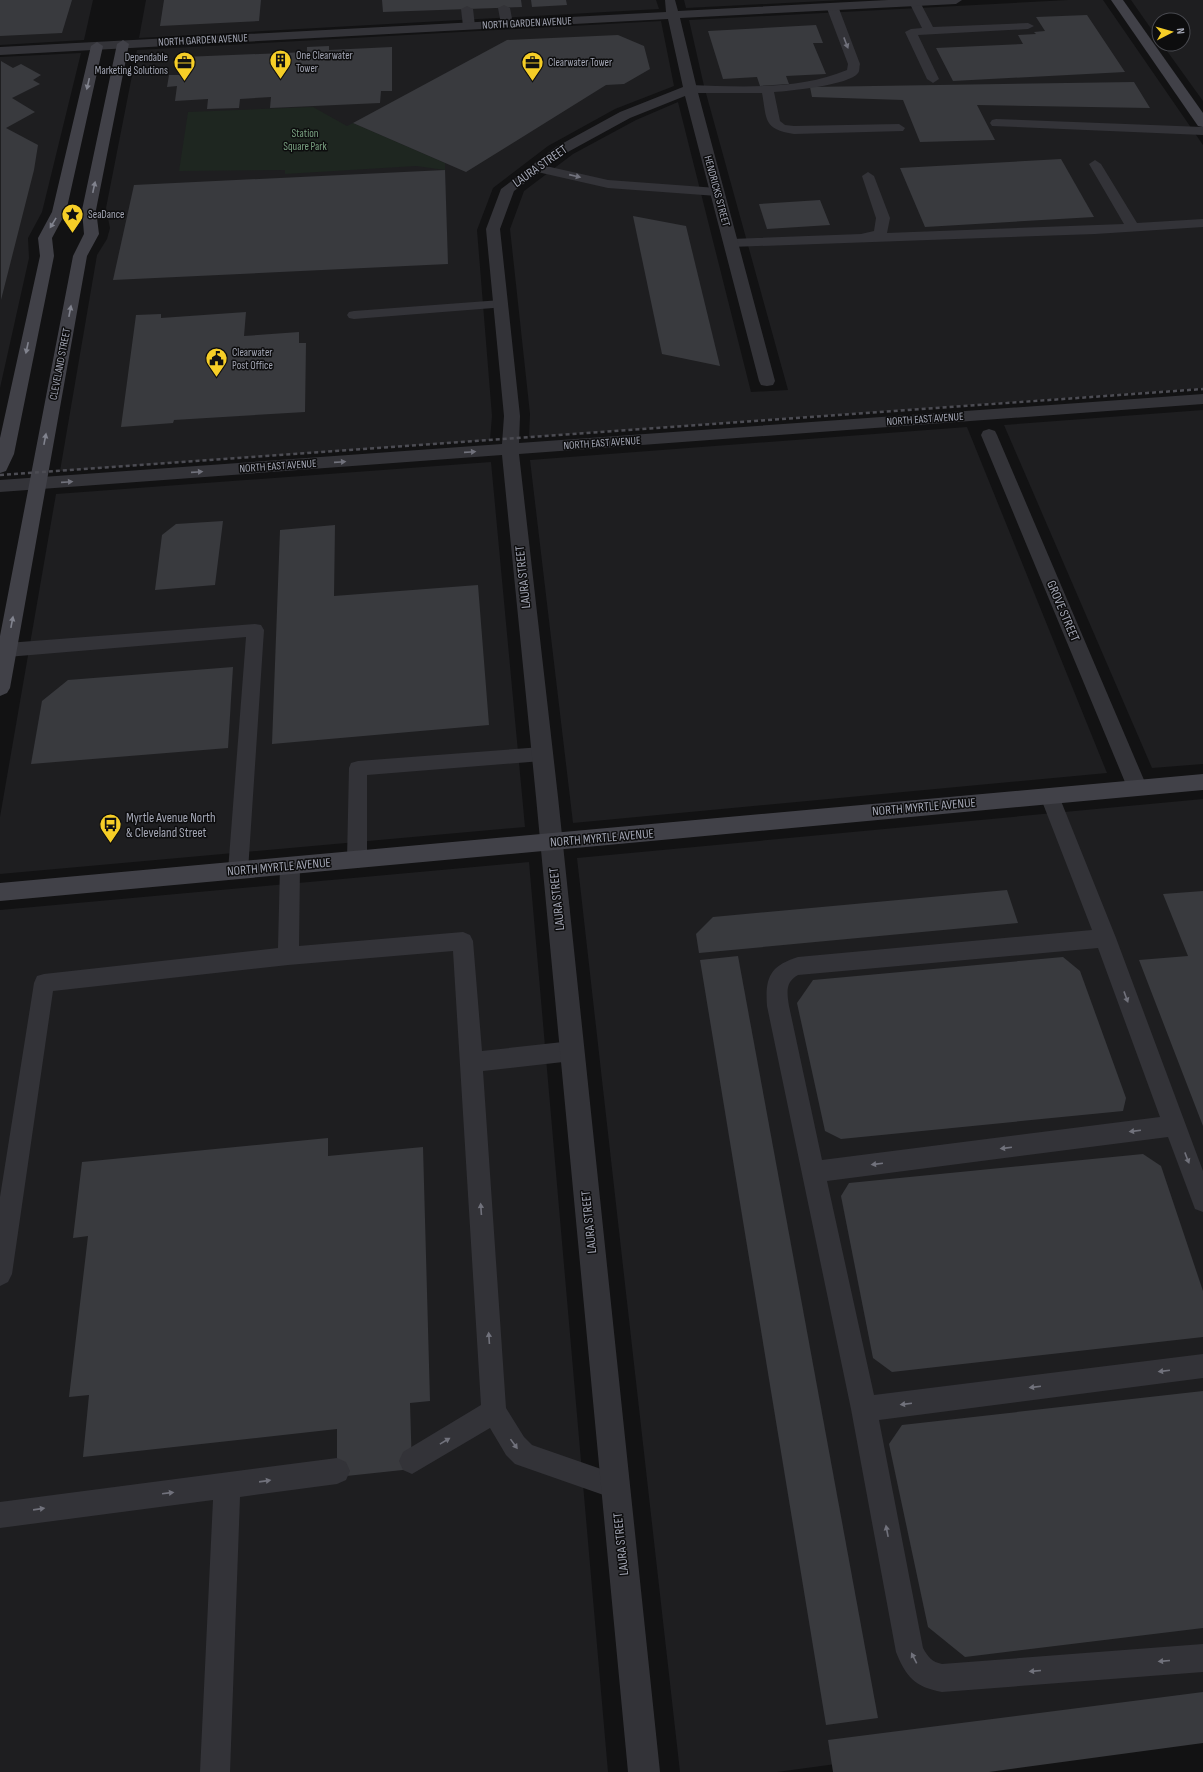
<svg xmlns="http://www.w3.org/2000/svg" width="1203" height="1772" viewBox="0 0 1203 1772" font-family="'Sofia Sans Condensed',sans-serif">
  <rect width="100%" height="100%" fill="#121213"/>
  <g fill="#1e1e20">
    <path d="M0,0h93l-9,40 -84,5z"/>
    <path d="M146,0h510l3,9 -520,29z"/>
    <path d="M684,0h159l-157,8z"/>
    <path d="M1068,0h35l100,145v243l-674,49 1,-23 -20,-185 14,-38 49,-37 63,-34 42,-18 73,290 37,-2 -84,-304 -15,-66z"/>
    <path d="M1131,0h72v101l-41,-57h21v-24h-24v20z"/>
    <path d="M661,21l13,65 -59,23 -67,37 -55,42 -16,42 15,186 -2,24 -430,31 37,-216 10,-16 3,-11 -4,-20 31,-158z"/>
    <path d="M81,53l-39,159 -14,26 1,20 -29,130v-331z"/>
    <path d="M1203,410v354l-51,4 -148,-343z"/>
    <path d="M967,427l140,346 -534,50 -43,-363z"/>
    <path d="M491,462l34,365 -525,47v-57l56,-323z"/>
    <path d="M1203,799v915l-426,58h-97l-103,-914z"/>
    <path d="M529,862l79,910h-608v-862z"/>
  </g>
  <path fill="#1e2620" d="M313,107l34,19 6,-3 92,40v7l-29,-4 -131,8v-4l-106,1 9,-59z"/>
  <g fill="#393a3e">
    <path d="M0,0h72l-10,33 -62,3z"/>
    <path d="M164,0h97l-2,21 -99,5z"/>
    <path d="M382,0h139l1,7 -139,5z"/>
    <path d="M531,0h35l1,5 -35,2z"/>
    <path d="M1087,15l38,57 -172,9 -17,-33 87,-4 -5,-9 18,-1 -2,-2 11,-1 -9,-14z"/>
    <path d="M816,25l7,18h-10l13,31 -40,2 3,8 -29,2 -3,-9 -34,2 -15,-48z"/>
    <path d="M618,35l26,11 6,23 -26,15 -18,1 -140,87 -113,-49 154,-83z"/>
    <path d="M329,46v4l63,-3v44h-11l-1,12 -110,5 1,-11 -31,2 -1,9 -32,1 1,-10 -33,2 2,-15 -10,1 2,-12h11l3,-18 124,-5v-5z"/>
    <path d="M1,61l12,7 8,-4 20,11 -8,5 7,4 -28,14 23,14 -29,16 32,17 -4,25 -33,130z"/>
    <path d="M1134,82l16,26 -173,-3 18,35 -75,2 -17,-42 -91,-3 -2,-10z"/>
    <path d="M1061,159l33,58 -169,10 -25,-59z"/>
    <path d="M445,170l3,94 -335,16 21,-95z"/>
    <path d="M820,200l10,25 -63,4 -8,-25z"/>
    <path d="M633,216l53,10 34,140 -58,-12z"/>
    <path d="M246,312l-2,24 55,-4v11h7l-1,69 -131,8 -1,3 -52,4 15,-112 25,-1v4z"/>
    <path d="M223,521l-8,64 -60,5 7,-55 14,-11z"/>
    <path d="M335,525l-1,71 144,-11 11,140 -217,19 8,-214z"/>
    <path d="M233,667l-5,81 -197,16 11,-63 26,-21z"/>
    <path d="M1007,890l11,33 -319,30 -3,-19 17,-17z"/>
    <path d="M1203,891v235l-64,-166 49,-4 -25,-62z"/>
    <path d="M738,956l140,762 -52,7 -126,-765z"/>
    <path d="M1063,957l17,14 46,127 -3,13 -282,28 -16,-8 -28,-128 16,-23z"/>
    <path d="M328,1138v18l95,-9 7,254 -20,2 2,66 -75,8v-48l-254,28 6,-62 -20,2 19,-161 -15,2 9,-76z"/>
    <path d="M1143,1154l18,12 42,125v46l-311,35 -19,-14 -32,-162 8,-13z"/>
    <path d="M1203,1391v237l-238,29 -37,-30 -39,-183 13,-19z"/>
    <path d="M1203,1692v51l-214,29h-156l-5,-32z"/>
  </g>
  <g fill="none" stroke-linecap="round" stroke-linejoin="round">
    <g fill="#333338" fill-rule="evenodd">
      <path d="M911,0h8l14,27 95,-4 6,3 -6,3 -110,6 21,44 -6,4 -6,-4 -22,-47 6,-3 11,-1 -13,-26z"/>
      <path d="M832,3l6,3 22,58c-1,3 0,7 -2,9 -8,12 -69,18 -84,19l6,29 5,4 9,1 105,-2 6,4 -2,3 -109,3c-31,-5 -27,-14 -32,-41h-72l-6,-4 6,-4c52,2 109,5 157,-15l1,-6 -22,-58z"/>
      <path d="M504,5l6,3 3,16 -6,3 -6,-3 -3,-16z"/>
      <path d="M467,6l6,3 2,17 -6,3 -6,-3 -2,-17z"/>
      <path d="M996,119l207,8v8l-211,-9 -2,-3 2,-3z"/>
      <path d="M1095,160l6,4 36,59 66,-4v8l-108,7 -364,13 -5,-1 -2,-3 2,-3 5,-1 130,-5 13,-3 2,-13 -14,-42 6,-4 6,4 16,42 -3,15 237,-9 -35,-60z"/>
      <path d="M537,164l71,16 109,8 6,4 -6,4 -109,-8 -75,-17 -2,-3 2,-3z"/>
      <path d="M501,300l5,1 2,3 -2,3 -152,12 -5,-1 -2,-3 2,-3 5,-1z"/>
      <path d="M255,624l6,1 3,5 -16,241 -3,6 -7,2 -7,-2 -3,-6 18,-234 -239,20 -7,-4 1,-8 6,-2z"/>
      <path d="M542,747l7,2 2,5 -2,5 -7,2 -175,14v85l-3,6 -7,2 -7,-2 -3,-6 2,-92 2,-5 7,-2z"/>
      <path d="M1050,788l7,3 59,147 87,233v41l-8,-3 -27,-72 -341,44 47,214 329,-41v24l-324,42 44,228c5,9 9,14 19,16l261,-20v28l-261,20c-27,-5 -36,-15 -46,-40l-45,-243 -84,-403c-2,-29 3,-40 31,-49l294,-27 -52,-134 3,-5zM1098,948l62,169 -338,43 -33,-154c-2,-13 -4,-24 9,-31z"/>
      <path d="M290,858l7,2 3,6 -1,80 164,-14 7,3 3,6 9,110 90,-10 8,3 3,7 -3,7 -8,3 -89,10 23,337 18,29 8,8 92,32 4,9 -4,9 -9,4 -100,-35 -9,-9 -16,-27 -78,46 -9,-4 -4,-9 4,-9 78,-47 -28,-454 -165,14 -235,26 -41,283 -4,8 -8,4v-89l34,-214 3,-7 7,-2 234,-26 2,-82 3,-6z"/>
      <path d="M337,1458l9,4 4,9 -4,9 -9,4 -97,13 -10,275h-30l13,-272 -213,28v-26z"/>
    </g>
    <g fill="#333338" fill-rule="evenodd">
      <path d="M665,0h10l3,11 210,-11h74l-6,4 -276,14 17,71 78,292 -2,4 -6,1 -6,-1 -2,-4 -74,-285 -55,22 -64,35 -52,38 -14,38 20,187 -1,27 684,-49v10l-684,50 39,343 102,975h-32l-92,-975 -34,-342 -502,37v-12l502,-36 2,-28 -18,-187 15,-40 55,-42 64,-35 63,-25 -15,-68 -668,36v-8l666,-35z"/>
      <path d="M989,429l6,2 2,4 150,352 -3,6 -7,2 -7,-2 -3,-6 -146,-352 2,-4z"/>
    </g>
    <g fill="#414148" fill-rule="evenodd">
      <path d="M1111,0h12l80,113v14l-5,-1z"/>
      <path d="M123,40l6,4 -33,166 3,24 -12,22 -77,432 -3,5 -7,3v-60l73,-380 11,-22 -2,-24 35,-166z"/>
      <path d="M97,42l6,4 -37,166 -14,26 2,18 -40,198 -8,17 -6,2v-35l40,-182 -2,-18 14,-26 39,-166z"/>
      <path d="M1203,774v16l-1203,111v-18z"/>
    </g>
    <path stroke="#4c4c53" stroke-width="2.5" stroke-dasharray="4 3" stroke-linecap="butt" d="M0,475l1203,-86"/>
  </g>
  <defs><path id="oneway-solid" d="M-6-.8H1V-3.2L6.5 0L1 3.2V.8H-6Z"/></defs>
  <g fill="#71727c">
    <use href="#oneway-solid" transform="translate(846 43) rotate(69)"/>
    <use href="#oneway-solid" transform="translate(575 176) rotate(13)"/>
    <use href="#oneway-solid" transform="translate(470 452) rotate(-4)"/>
    <use href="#oneway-solid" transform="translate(340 462) rotate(-4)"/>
    <use href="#oneway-solid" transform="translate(197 472) rotate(-4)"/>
    <use href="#oneway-solid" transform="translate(67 482) rotate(-4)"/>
    <use href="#oneway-solid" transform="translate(1126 997) rotate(70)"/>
    <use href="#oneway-solid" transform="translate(1135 1131) rotate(173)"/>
    <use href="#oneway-solid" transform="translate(1006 1148) rotate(173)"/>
    <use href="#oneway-solid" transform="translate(1187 1158) rotate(69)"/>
    <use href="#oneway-solid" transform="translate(877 1164) rotate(173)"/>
    <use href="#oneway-solid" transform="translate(481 1209) rotate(-94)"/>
    <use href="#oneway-solid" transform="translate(489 1338) rotate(-94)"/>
    <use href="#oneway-solid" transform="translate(1164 1371) rotate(173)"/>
    <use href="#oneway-solid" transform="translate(1035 1387) rotate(173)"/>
    <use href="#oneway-solid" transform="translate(906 1404) rotate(173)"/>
    <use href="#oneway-solid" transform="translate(445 1441) rotate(-31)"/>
    <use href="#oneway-solid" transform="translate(514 1444) rotate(54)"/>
    <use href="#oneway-solid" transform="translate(265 1481) rotate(-8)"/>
    <use href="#oneway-solid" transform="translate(168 1493) rotate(-7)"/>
    <use href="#oneway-solid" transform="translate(39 1509) rotate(-8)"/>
    <use href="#oneway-solid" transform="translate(887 1531) rotate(-101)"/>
    <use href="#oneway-solid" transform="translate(914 1658) rotate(-117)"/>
    <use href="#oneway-solid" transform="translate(1164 1661) rotate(175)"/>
    <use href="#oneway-solid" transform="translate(1035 1671) rotate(175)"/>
  </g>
  <g fill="#81838e">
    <use href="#oneway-solid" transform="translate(88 84) rotate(103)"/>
    <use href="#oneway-solid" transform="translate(94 187) rotate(-78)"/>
    <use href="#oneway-solid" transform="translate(53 223) rotate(121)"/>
    <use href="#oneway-solid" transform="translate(70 311) rotate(-79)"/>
    <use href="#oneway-solid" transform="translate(27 348) rotate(102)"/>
    <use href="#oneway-solid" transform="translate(45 439) rotate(-79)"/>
    <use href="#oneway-solid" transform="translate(12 622) rotate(-79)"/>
  </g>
  <defs>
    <symbol id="building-pin" viewBox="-11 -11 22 30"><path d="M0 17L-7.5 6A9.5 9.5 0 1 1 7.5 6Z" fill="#f6ce27" stroke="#0d0d0e"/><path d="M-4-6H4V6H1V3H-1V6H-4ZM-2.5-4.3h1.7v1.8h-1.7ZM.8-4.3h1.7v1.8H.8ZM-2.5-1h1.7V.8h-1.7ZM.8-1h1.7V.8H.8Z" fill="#111"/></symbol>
    <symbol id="office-pin" viewBox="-11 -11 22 30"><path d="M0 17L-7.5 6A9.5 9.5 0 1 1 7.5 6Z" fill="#f6ce27" stroke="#0d0d0e"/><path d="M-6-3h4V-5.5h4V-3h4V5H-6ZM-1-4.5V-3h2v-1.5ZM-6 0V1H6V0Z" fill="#111"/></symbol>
    <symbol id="sight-pin" viewBox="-11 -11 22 30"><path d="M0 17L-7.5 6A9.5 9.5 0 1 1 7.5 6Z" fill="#f6ce27" stroke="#0d0d0e"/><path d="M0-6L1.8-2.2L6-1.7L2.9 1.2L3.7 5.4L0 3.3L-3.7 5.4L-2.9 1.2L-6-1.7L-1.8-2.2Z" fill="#111"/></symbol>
    <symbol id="civic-pin" viewBox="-11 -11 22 30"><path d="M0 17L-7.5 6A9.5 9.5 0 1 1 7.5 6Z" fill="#f6ce27" stroke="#0d0d0e"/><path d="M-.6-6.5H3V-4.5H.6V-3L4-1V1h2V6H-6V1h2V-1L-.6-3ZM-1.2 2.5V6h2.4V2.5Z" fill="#111"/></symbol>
    <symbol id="bus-pin" viewBox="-11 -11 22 30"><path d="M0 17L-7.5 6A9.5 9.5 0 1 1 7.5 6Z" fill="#f6ce27" stroke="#0d0d0e"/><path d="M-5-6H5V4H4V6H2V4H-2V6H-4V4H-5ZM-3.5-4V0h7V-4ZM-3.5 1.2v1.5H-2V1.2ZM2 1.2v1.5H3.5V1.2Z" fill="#111"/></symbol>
  </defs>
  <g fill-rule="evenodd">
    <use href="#building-pin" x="268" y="48" width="25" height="34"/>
    <use href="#office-pin" x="520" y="50" width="25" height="34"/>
    <use href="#office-pin" x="172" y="50" width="25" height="34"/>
    <use href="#sight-pin" x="60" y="202" width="25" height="34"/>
    <use href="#civic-pin" x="204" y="346" width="25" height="34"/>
    <use href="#bus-pin" x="98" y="812" width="25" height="34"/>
  </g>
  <g text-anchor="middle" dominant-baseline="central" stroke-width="3" stroke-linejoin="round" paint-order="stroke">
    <g font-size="11" fill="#a3a6b4" stroke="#0d0d0e">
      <text transform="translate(527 23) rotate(-3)">NORTH GARDEN AVENUE</text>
      <text transform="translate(203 40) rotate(-3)">NORTH GARDEN AVENUE</text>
      <text transform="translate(717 191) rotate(75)">HENDRICKS STREET</text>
      <text transform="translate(60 364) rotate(-79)">CLEVELAND STREET</text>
      <text transform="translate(925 419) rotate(-4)">NORTH EAST AVENUE</text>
      <text transform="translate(602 443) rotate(-4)">NORTH EAST AVENUE</text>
      <text transform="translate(278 466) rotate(-4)">NORTH EAST AVENUE</text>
    </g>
    <g font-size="11" fill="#a3a6b4" stroke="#0d0d0e" text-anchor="start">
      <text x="296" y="55">One Clearwater<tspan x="296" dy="13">Tower</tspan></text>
      <text x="168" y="57" text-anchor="end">Dependable<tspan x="168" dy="13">Marketing Solutions</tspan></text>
      <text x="548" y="62">Clearwater Tower</text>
      <text x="88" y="214">SeaDance</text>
      <text x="232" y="352">Clearwater<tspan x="232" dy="13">Post Office</tspan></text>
    </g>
    <g font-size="11" fill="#79a081" stroke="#0d0d0e">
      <text x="305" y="133">Station<tspan x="305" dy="13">Square Park</tspan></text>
    </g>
    <g font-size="13" fill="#a3a6b4" stroke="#0d0d0e">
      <text transform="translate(540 166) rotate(-35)">LAURA STREET</text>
      <text transform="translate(523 577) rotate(-96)">LAURA STREET</text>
      <text transform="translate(1063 611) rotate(67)">GROVE STREET</text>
      <text transform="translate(924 807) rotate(-5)">NORTH MYRTLE AVENUE</text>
      <text transform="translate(602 838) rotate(-5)">NORTH MYRTLE AVENUE</text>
      <text transform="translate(279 867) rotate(-5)">NORTH MYRTLE AVENUE</text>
      <text transform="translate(557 899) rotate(-96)">LAURA STREET</text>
      <text transform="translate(589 1222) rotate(-96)">LAURA STREET</text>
      <text transform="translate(621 1544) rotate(-96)">LAURA STREET</text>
    </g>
    <g font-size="13" fill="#a3a6b4" stroke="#0d0d0e" text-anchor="start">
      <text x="126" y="818">Myrtle Avenue North<tspan x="126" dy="15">&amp; Cleveland Street</tspan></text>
    </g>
  </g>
  <g transform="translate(1171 32) rotate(84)"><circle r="19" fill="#0d0d0e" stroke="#494a50"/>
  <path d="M0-3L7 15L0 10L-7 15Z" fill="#f6ce27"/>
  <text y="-6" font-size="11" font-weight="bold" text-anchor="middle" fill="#a3a6b4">N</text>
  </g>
</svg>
